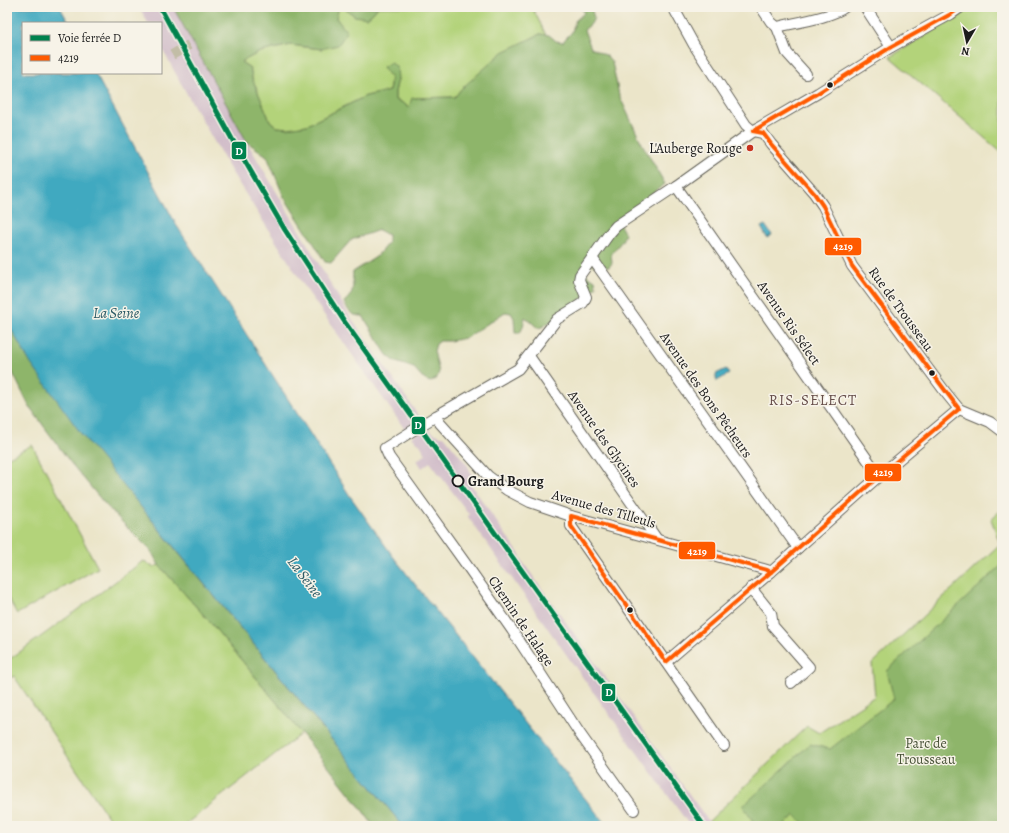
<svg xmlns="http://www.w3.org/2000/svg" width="1009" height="833" viewBox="0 0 1009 833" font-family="Alegreya,serif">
  <rect width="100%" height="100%" fill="#f7f3e8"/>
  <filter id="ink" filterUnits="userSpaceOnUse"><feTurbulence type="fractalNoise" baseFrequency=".025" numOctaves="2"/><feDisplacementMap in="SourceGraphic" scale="8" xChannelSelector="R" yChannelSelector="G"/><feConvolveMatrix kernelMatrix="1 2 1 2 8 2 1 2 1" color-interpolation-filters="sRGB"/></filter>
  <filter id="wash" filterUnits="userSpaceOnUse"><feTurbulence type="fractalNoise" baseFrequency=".012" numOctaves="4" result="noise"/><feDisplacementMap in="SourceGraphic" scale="16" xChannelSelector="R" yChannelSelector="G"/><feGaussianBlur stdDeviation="0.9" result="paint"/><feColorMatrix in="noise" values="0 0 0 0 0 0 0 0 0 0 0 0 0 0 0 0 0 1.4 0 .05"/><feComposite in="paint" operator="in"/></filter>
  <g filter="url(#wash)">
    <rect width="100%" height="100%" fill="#ebe5c9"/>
    <g fill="#d1bdc9">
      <path d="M139,7h34l74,135 101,171 73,106 -15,12 -98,-139 -77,-121 -44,-77 -26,-47v-24h-13z"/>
      <path d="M427,427l4,5 10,4h3l24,30 2,5 5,7 -5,5 26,38 25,35 -1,2 192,268h-22l-104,-144 -118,-165 1,-3 -39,-52 -8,6 -5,-8 9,-6 -7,-11 -8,-6z"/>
    </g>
    <g fill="#b3d37a" stroke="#68784b">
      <path d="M339,7h4l12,9 18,-3 5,-6h154l14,28 -6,-1 -12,6 -67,49 -6,8 -42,1 -4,9 -8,-5 -6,-2v-8l3,-13h-7l-2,12 -23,5 -59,29 -19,3 -11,-1 -7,-6 -18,-43 -2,-10 -9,-6 19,-10 31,-7 30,4 25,-17 -10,-14z"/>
      <path d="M973,7h29v146l-112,-96z"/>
      <path d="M32,445l66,123 -81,46 -10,-18v-138z"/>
      <path d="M1002,509v317h-290l-3,-5 98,-95 12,7 56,-37 -3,-32 128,-120 -9,-25z"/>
      <path d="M143,561l3,1 7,5 6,-2 50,56 93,112 -119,93h-69l-100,-150 -7,4v-19l43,-31z"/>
    </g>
    <g fill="#8eb56a" stroke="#556843">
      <path d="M173,7h166l-3,11 11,14 -9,13 -17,4 -30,-4 -31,7 -19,10 9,6 2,10 18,43 7,6 11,1 19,-3 59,-29 23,-5 2,-12 -8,-12 8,-5 6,6 1,11 -3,13v8l6,2 8,5 3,-9 43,-1 6,-8 42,-37 37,-18 9,1 7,6 7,1 3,-4 6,-6 3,-11 9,-8 -3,-6h10l3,11 -3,6 -7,6 7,18 16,8 5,6 7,33 21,45 25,44 -48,36 8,14 -3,7 -11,13 1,9 -3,4 -23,-3 -2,7 3,4 8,5 1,7 -33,27 -21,13 -4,1 -13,-11 -2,10 -3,6h-5l-1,-15 -3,-5 -6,-1 -39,26 -16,3h-10l-4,3 -2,7 5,21 -2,6 -6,4 -6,-2 -11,-12 -18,-6 -9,-7 -24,-39c-12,0 -14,-4 -19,-14 12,-10 8,-16 9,-30l23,-15 12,-14v-8l-9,-5 -28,10 -20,23 -6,-1 -7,-12 -34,-53 -17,-41 -20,-14z"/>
      <path d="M343,7h35l-5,6 -6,5 -12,-2z"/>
      <path d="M7,322l20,35 117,154 259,315h-29l-20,-27 -72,-90 -73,-88 -50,-56 -8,-14 -27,-27 -20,-21 -34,-41 -41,-56 -22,-45z"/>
      <path d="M1002,565v261h-196l-11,-11 -12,11h-27l-13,-20 67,-62 20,5 64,-50 -7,-28z"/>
    </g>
    <g fill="#40a9c0" stroke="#2e626e">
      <path d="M7,7h53l9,16h-46v50h72l82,153 173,270 45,63 212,267h-204l-321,-391 -51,-71 -24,-42z"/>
      <path d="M765,225l7,10 -5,3 -6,-11z"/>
      <path d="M726,369l3,5 -12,7 -1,-3v-4z"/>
    </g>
  </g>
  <g filter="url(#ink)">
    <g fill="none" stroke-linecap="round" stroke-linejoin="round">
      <path stroke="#c2bda6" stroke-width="10" stroke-dasharray="10 5" stroke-linecap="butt" d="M172,55l17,-10"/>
      <defs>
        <g id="minor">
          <path d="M673,7l21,38 52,80 7,6 10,2 8,11 43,49 9,13 29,60 94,127 13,16 31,13 12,9"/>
          <path d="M761,7l10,15 6,5c16,-4 56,-10 68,-20"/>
          <path d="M865,7l26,40"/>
          <path d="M777,27l10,26 19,21"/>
          <path d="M676,186l203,290"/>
          <path d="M592,258l206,290"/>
          <path d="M529,356l127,182"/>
          <path d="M436,416l3,6 49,54 19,14 23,12 41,14 196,54 4,2"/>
          <path d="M571,516v10l153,220"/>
          <path d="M751,588l20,25 2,13 36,41 -18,16"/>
          <path d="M666,662l105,-90 108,-96 80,-67"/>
          <path d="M634,810l-54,-76 -68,-104 -44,-63 -79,-110 -4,-9 51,-32 82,-47 39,-50 26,-16 3,-6 -7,-17 1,-5 29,-41 7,-8 60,-40 77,-55 65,-38 73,-46 60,-33 10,-7"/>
        </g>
      </defs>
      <use href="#minor" stroke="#646259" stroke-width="12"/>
      <use href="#minor" stroke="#fff" stroke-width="10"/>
      <defs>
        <g id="bus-1">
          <path d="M753,131l10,2 8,11 43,49 9,13 29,60 107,143 -80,67 -108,96"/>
          <path d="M753,131l65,-38 73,-46 60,-33 10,-7"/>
          <path d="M571,516l196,54 4,2 -105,90 -95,-136z"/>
        </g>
      </defs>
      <use href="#bus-1" stroke="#f7f3e8" stroke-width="7"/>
      <use href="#bus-1" stroke="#ff5a00" stroke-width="4"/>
      <defs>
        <path id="rail-1" d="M160,7l72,132 53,91 61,94 358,502"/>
      </defs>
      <use href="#rail-1" stroke="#f7f3e8" stroke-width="8"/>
      <use href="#rail-1" stroke="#00824e" stroke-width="5"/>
    </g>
  </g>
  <g fill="#1c1c1c" stroke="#f7f3e8" stroke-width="1.5">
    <circle cx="830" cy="85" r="3.5"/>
    <circle cx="932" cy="373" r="3.5"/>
    <circle cx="630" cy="610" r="3.5"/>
  </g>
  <circle fill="#c8321e" stroke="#f7f3e8" stroke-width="1.5" cx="750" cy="148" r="4"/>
  <circle fill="#f7f3e8" stroke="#1c1c1c" stroke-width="2" cx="458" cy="481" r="5.5"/>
  <g text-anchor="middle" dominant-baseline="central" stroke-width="3" stroke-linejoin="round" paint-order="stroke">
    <g font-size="14" fill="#1c1c1c" stroke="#f7f3e8" text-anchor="end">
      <text x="742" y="148">L'Auberge Rouge</text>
    </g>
    <g font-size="14" fill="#1c1c1c" stroke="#f7f3e8">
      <text transform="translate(901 309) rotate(54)">Rue de Trousseau</text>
      <text transform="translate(789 323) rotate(55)">Avenue Ris Sélect</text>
      <text transform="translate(706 395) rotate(55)">Avenue des Bons Pêcheurs</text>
      <text transform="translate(604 439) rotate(55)">Avenue des Glycines</text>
      <text transform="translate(604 509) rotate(16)">Avenue des Tilleuls</text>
      <text transform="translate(521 621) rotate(56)">Chemin de Halage</text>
    </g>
    <g font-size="14" font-weight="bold" fill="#1c1c1c" stroke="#f7f3e8" text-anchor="start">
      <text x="468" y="481">Grand Bourg</text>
    </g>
    <g font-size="14" fill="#495338" stroke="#f7f3e8">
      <text x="926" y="743">Parc de<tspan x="926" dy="16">Trousseau</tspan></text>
    </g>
    <g font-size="15" font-style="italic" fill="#2c5b66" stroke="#f7f3e8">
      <text x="116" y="313">La Seine</text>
      <text transform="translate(305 577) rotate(53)">La Seine</text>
    </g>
    <g font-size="15" letter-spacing="1" fill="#664e4a" stroke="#f7f3e8">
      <text x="813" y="400">RIS-SELECT</text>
    </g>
  </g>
  <g stroke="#f7f3e8" stroke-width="1.5">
    <rect x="231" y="141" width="16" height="19" rx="4" fill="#00824e"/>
    <rect x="824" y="237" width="38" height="19" rx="4" fill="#ff5a00"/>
    <rect x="411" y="416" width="15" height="19" rx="4" fill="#00824e"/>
    <rect x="864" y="463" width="38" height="19" rx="4" fill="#ff5a00"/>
    <rect x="678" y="541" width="38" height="19" rx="4" fill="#ff5a00"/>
    <rect x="601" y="683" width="15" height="19" rx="4" fill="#00824e"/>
  </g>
  <g font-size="11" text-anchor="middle" font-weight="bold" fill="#fff">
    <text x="239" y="155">D</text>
    <text x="843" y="250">4219</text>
    <text x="418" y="429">D</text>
    <text x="883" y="476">4219</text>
    <text x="697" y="555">4219</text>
    <text x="609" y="696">D</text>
  </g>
  <rect width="1009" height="833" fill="none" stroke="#f7f3e8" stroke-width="24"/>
  <rect x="22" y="22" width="140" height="52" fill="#f7f3e8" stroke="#9f9d96"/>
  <rect x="30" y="35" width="20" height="6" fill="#00824e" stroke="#9f9d96"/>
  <text x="58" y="42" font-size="12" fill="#1c1c1c">Voie ferrée D</text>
  <rect x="30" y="55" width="20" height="6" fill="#ff5a00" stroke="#9f9d96"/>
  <text x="58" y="62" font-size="12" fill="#1c1c1c">4219</text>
  <g transform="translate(967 42) rotate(189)" stroke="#f7f3e8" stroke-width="3" paint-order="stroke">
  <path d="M0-3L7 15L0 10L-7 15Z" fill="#1c1c1c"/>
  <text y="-6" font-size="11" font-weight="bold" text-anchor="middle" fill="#1c1c1c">N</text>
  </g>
</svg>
